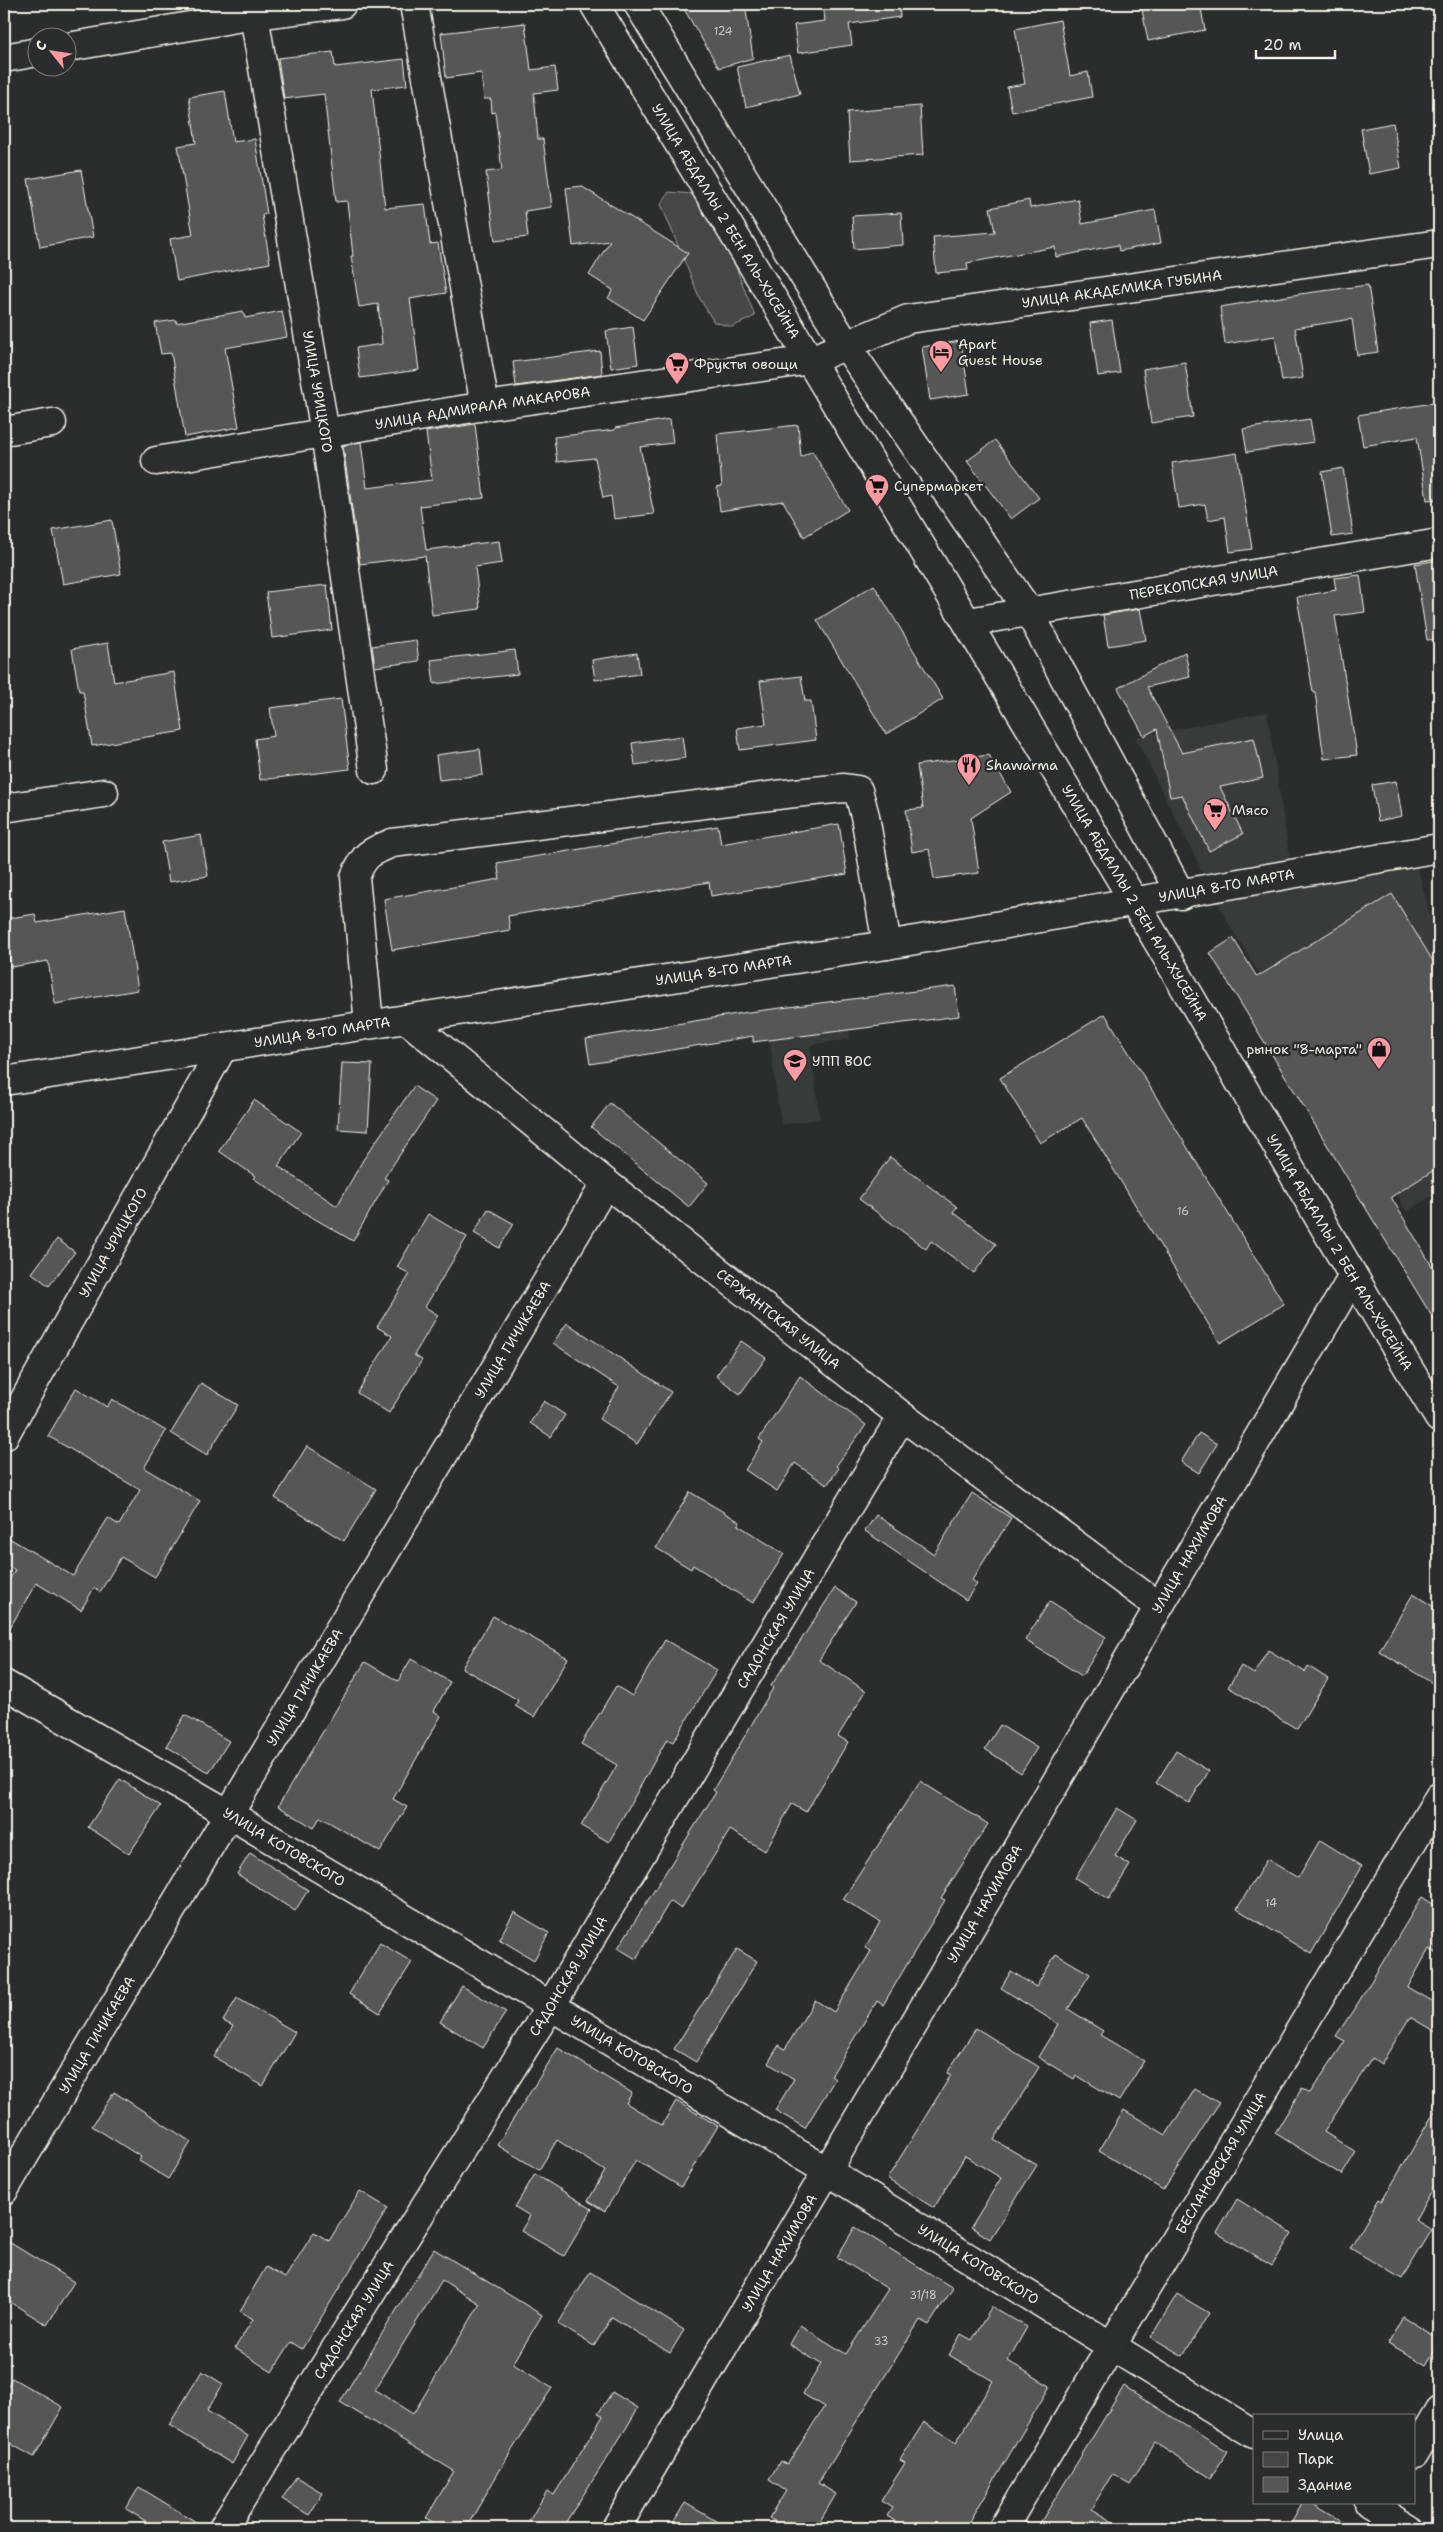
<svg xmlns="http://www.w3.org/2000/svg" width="1443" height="2532" viewBox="0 0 1443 2532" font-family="'Shantell Sans',sans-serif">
  <rect width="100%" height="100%" fill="#2a2d2e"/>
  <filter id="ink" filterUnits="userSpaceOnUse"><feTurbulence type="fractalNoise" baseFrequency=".02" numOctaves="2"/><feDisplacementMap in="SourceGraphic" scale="10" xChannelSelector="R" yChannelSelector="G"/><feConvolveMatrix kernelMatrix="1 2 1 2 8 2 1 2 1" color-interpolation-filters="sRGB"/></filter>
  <g filter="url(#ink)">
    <g fill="#373a3a">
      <path d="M1267,712l27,173 123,-19 22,82v243l-32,21 -179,-289 -93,-186z"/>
      <path d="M846,1011l4,28 -40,6 10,74 -39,6 -14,-103z"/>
    </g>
    <path fill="#444645" stroke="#9c9c96" d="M669,192l24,2 34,51 28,71 -23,11 -18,-5 -14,-23 -39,-95z"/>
    <g fill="#555756" stroke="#f4f1e8" fill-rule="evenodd">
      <path d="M681,4h64l8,54 -34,10z"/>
      <path d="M823,4h76l1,13 -51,7 3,21 -54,8 -4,-28 31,-4z"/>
      <path d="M1141,4h59l5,26 -57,11z"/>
      <path d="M1060,20l10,56 18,-4 4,25 -80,15 -5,-25 18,-3 -10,-55z"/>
      <path d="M525,23l6,47 24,-3 3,23 -24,3 4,46h5l9,68 -27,4 3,26 -33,4 -9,-69 16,-2 -7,-58 -3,1 -1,-14h-7l-3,-26 -35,5 -5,-45z"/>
      <path d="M333,52l2,15 69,-8 3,26 -35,4 13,119 40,-4 5,40 8,-1 8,50 -36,6 9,71 -59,8 -4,-30 26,-4 -4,-40 -19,3 -8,-51h2l-6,-55 -11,1 -12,-108 -40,5 -6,-41z"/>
      <path d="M790,55l10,39 -54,13 -9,-40z"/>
      <path d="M225,91l8,51 22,-3 12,75 -5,1 8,48 -93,18 -7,-42 23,-4 -15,-89 18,-3 -7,-46z"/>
      <path d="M920,106l3,49 -73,5 -3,-48z"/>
      <path d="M1393,123l8,45 -32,6 -8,-45z"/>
      <path d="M81,170l12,67 -53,10 -12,-68z"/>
      <path d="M581,186l107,67 -45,67 -35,-22 5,-8 -24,-15 21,-34 -37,5 -7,-58z"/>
      <path d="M1078,199l4,25 73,-14 6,33 -42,8 -1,-6 -62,12 -1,-10 -88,16 1,7 -32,3 -3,-36 62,-5 -5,-24 39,-8 1,8z"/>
      <path d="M901,213l2,32 -49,4 -2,-33z"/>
      <path d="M1368,285l10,67 -21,3 -5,-36 -57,9 8,50 -21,3 -7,-45 -50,8 -5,-37 80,-13z"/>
      <path d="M243,311l2,7 37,-7 5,26 -62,11 14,79 -54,10 -14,-84 -10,1 -6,-31 21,-3v3z"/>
      <path d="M1112,320l8,53 -22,3 -8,-53z"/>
      <path d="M633,327l5,37 -27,4 -5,-37z"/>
      <path d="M961,341l8,53 -39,6 -8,-53z"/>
      <path d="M600,351l2,23 -86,12 -3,-24z"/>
      <path d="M1185,362l8,55 -42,6 -8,-54z"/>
      <path d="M1439,402v97l-12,1 -10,-63 -54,9 -5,-31z"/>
      <path d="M670,419l3,24 -33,4 14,67 -40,5 -3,-23 -8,2 -8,-40 -38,4 -3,-25 61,-7v-2z"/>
      <path d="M1310,419l4,23 -67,10 -4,-23z"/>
      <path d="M475,424l9,74 -64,8 6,44 73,-9 3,22 -27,4 5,42 -48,6 -7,-59 -65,8 -17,-118 18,-4 6,46 65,-8 -6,-48z"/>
      <path d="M798,425l3,32 11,-6 36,59 -44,27 -21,-36 -63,10 -3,-24 5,-1 -5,-52z"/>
      <path d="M995,440l44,58 -28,21 -44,-58z"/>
      <path d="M1237,453l15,96 -22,3 -5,-35 -17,3 -3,-16 -26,4 -7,-45z"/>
      <path d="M1343,468l10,66 -21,3 -10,-65z"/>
      <path d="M112,520l9,54 -58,10 -10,-54z"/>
      <path d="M1439,560v79l-12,1 -12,-76z"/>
      <path d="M1360,575l5,37 -30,4 22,139 -33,4 -9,-67h-2l-16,-95 39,-7 -2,-12z"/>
      <path d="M327,585l5,45 -60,8 -6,-46z"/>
      <path d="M874,585l69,114 -57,35 -69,-114z"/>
      <path d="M1140,609l6,31 -38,6 -5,-31z"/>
      <path d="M416,640l3,21 -44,6 -3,-21z"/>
      <path d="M108,643l6,39 60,-10 9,59 -91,15 -9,-55h-4l-7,-42z"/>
      <path d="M515,650l3,24 -84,10 -3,-24z"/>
      <path d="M1185,652l5,25 -43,10 35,66 72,-15 9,40 -43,9 23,47 -34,17 -27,-56 -12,2 -13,-68 -13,7 -26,-48z"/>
      <path d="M637,653l3,21 -45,6 -3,-20z"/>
      <path d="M801,676l4,25h6l5,39 -76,10 -3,-22 29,-4 -6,-43z"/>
      <path d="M341,699l9,70 -90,11 -5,-41 19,-3 -4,-28z"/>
      <path d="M682,736l3,22 -50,7 -3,-22z"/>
      <path d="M480,749l3,26 -44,5 -3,-25z"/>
      <path d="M989,755l22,37 -40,26 8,55 -45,6 -5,-30 -17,3 -6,-42 17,-2 -6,-43z"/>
      <path d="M1396,781l6,35 -24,5 -6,-36z"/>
      <path d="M839,824l8,50 -136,22 -2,-14 -201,34 2,14 -118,20 -8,-51 116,-20 -3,-16 221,-37 3,18z"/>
      <path d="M201,835l7,41 -39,6 -7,-40z"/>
      <path d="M1392,894l47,77v196l-48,30 48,81v50l-229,-375 23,-15 24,39z"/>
      <path d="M125,908l13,82 -83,14 -7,-43 -37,6 -7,-48 31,-5 2,9z"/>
      <path d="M955,986l4,30 -206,26v-6l-163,28 -4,-25 163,-27z"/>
      <path d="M1105,1014l179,290 -64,39 -138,-225 -42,25 -40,-65z"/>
      <path d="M342,1063l30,1 -4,67 -30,-2z"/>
      <path d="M414,1086l22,15 -52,77 4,2 -35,61 -50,-29 -50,-34 2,-2 -36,-25 35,-51 47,32 -23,34 59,40 26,-46z"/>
      <path d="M610,1103l98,80 -19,24 -98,-80z"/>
      <path d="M890,1157l67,50 -4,5 43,32 -22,29 -43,-32 -5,8 -67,-50z"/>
      <path d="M488,1209l26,15 -15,24 -25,-15z"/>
      <path d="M428,1214l39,23 -42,70 13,8 -24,40 8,5 -33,53 -32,-20 35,-57 -15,-9 33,-53 -13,-7z"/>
      <path d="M57,1239l18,13 -26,34 -17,-13z"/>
      <path d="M567,1323l104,69 -34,52 -38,-25 20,-32 -66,-44z"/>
      <path d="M741,1341l25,17 -26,36 -24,-18z"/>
      <path d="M800,1376l66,49 -30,41 3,2 -12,17 -32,-22 -18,28 -32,-21 18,-28 -4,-3z"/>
      <path d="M201,1383l37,22 -31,50 -36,-22z"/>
      <path d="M76,1388l31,19 5,-8 54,32 -22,37 56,33 -45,76 -34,-20 -21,35 -6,-4 -13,22 -45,-27 -32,55v-49l11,-19 -11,-6v-29l69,41 35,-58 11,7 21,-35 -92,-54z"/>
      <path d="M544,1401l21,14 -14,22 -21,-14z"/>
      <path d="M1199,1433l18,11 -18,29 -18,-11z"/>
      <path d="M307,1446l69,43 -32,52 -69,-43z"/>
      <path d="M690,1492l50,30 -2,3 46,29 -31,49 -60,-38 -2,4 -35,-21z"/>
      <path d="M972,1493l39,25 -39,62 5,4 -11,16 -101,-69 11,-16 58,39z"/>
      <path d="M835,1588l21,14 -37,58 47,31 -28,45 10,6 -42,70 -14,-8 -27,47 -35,-21 -49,79 -11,-8 -34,58 -18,-11 98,-156 -3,-2 60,-102 -2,-2z"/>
      <path d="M1413,1594l26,16v77l-60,-36z"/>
      <path d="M1050,1601l56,36 -24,39 -57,-36z"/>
      <path d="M493,1616l75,42 -34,59 -19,-11 3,-6 -56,-32z"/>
      <path d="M665,1640l52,30 -44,72 -6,-3 -58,103 -28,-16 36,-61 -36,-21 35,-58 16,10z"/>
      <path d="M1268,1650l37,22 3,-6 20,13 -31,50 -69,-42 13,-21 13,8z"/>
      <path d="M411,1659l39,23 -16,29 7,5 -48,83 14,8 -27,45 -60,-35 -6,11 -36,-22 87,-144 33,19z"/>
      <path d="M185,1715l44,26 -20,32 -43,-27z"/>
      <path d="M1000,1725l37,23 -16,25 -36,-24z"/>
      <path d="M1176,1751l33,20 -20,32 -33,-20z"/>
      <path d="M120,1779l41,27 -32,48 -41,-27z"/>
      <path d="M920,1781l68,43 -47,74 4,2 -62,105 -6,-4 -46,75 4,3 -30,49 -30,-18 19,-31 -26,-16 11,-18 6,4 30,-49 19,12 37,-61 -6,-3 15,-26 -37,-23z"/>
      <path d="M1117,1808l20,12 -22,36 15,9 -21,34 -34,-21z"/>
      <path d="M1320,1840l42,26 -51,88 -74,-45 30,-50 31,19z"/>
      <path d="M250,1853l58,37 -13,21 -58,-37z"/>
      <path d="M1422,1897l17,11v47l-10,-6 -21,38 31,18v29l-29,-17 -29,47 -9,-6 -48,74 32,20 -14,23 -67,-42 27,-45 8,5 35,-52 -9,-5 22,-33z"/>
      <path d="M514,1912l35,21 -15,27 -35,-21z"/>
      <path d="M380,1943l32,19 -32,51 -31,-19z"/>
      <path d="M737,1949l20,12 -61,101 -22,-13z"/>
      <path d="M1056,1954l34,20 -22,35 35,22 -3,4 44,26 -25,40 -43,-26 -2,4 -36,-22 20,-33 -57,-36 10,-17 25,16z"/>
      <path d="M462,1986l44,26 -23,36 -43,-26z"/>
      <path d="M237,1998l58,34 -32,54 -49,-29 19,-31 -10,-5z"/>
      <path d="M976,2028l63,39 -45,73 43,25 -47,74 -19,-12 30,-49 -36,-22 -31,52 -47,-29 64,-104 -4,-2z"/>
      <path d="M558,2048l74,45 -6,10 36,22 14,-24 42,25 -37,61 -45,-27 -31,51 -17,-10 17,-30 -48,-31 -18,30 -42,-25z"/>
      <path d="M1195,2089l24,14 -56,87 -64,-39 25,-41 42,25z"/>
      <path d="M114,2092l77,50 -23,37 -29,-18 2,-4 -49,-31z"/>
      <path d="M1439,2104v74l-24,42 17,10 -30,49 -52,-31 29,-49 3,2z"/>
      <path d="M535,2174l57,35 -28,47 -43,-25 9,-15 -15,-9z"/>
      <path d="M360,2191l28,17 -86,141 -11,-7 -19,30 -37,-24 18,-29 -13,-8 26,-44 19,11 29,-46 15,9z"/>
      <path d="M1237,2199l55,34 -20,33 -55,-33z"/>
      <path d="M855,2227l98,61 -24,37 -9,-5 -102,163 18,11 -20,34h-29l-18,-10 17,-27 -17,-11 11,-19 7,4 37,-58 -21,-13 18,-30 -32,-20 11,-19 46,29 42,-65 -51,-32z"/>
      <path d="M4,2239l70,43 -27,43 -43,-27z"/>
      <path d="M434,2249l108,66 -29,49 39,24 -42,65 -44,75h-23l-17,-10 28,-47 -114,-69zM442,2280l38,24 -67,110 -38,-24z"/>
      <path d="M590,2272l94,58 -14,23 -58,-36 -18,29 -36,-22z"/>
      <path d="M1177,2294l32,19 -26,43 -32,-19z"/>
      <path d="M992,2307l35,20 -19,34 42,25 -84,142h-60l-19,-12 5,-8 -11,-7 24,-38 -5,-3 24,-38 32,20 37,-61 -44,-26 12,-21 11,6z"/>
      <path d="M1403,2317l36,22v4l-13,22 -38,-22z"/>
      <path d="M202,2371l21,13 -16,27 41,25 -16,28 -63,-39z"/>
      <path d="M12,2378l51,29 -29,50 -30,-17v-48z"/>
      <path d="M1124,2386l103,66 -16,26 -56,-35 -25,41 -17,-10 -22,35 32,19h-86z"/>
      <path d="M612,2392l26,16 -13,22 -63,98h-37l22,-37 7,4 49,-79 -5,-2z"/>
      <path d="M296,2477l27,16 -14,22 -27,-16z"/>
      <path d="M139,2487l67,41h-49l-31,-19z"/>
      <path d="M685,2503l43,25h-58z"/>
      <path d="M1302,2503h9l42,25h-65z"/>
    </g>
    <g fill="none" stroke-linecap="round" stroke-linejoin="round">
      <defs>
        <g id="minor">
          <path d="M414,4l71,402"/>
          <path d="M638,4l208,341 183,267 152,283"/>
          <path id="s1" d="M254,15l71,418 49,337"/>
          <path d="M68,47l186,-32 88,-11"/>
          <path d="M4,58l34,-6"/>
          <path d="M4,431l48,-8"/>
          <path id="s2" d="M156,461l329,-55 326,-46 97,-41 531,-75"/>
          <path id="s3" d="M968,622l471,-79"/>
          <path d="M4,808l100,-15"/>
          <path id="s4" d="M406,1019l200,164 296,233 256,190"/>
          <path d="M369,1024l-14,-147c9,-23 15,-25 37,-34l393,-49 59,-6 14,2 7,26 22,129"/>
          <path id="s5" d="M4,1081l883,-136 552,-97"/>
          <path id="s6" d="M4,1436l219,-389"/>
          <path id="s7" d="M4,1684l225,130 600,358 425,262"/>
          <path id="s8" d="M4,2190l602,-1007"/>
          <path d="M1414,2453l25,-42"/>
          <path d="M1369,2503l41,25"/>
          <path id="s9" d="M223,2528l327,-521 352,-591"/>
          <path id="s10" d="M616,2528c248,-415 490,-834 736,-1250"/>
          <path id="s11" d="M1003,2528l436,-731"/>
        </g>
        <g id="major">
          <path id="s12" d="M594,4c181,297 361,595 538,894 103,173 201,349 307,520"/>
        </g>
      </defs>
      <use href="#minor" stroke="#f4f1e8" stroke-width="31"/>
      <use href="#major" stroke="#f4f1e8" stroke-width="31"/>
      <use href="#minor" stroke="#2a2d2e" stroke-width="28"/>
      <use href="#major" stroke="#2a2d2e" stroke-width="28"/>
    </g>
  </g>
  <defs>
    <symbol id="hotel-pin" viewBox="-11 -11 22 30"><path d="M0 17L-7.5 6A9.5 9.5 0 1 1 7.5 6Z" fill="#ff9aa2" stroke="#2a2d2e"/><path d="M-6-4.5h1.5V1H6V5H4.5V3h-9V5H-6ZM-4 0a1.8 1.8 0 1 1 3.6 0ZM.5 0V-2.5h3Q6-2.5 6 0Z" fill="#111"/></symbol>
    <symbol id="supermarket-pin" viewBox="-11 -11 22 30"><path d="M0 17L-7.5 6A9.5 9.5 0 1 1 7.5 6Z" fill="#ff9aa2" stroke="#2a2d2e"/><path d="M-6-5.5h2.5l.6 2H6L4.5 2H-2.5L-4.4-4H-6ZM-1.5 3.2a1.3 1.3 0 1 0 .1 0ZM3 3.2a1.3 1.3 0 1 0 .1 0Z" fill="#111"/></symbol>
    <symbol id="restaurant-pin" viewBox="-11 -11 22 30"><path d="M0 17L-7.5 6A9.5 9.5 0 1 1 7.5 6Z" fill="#ff9aa2" stroke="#2a2d2e"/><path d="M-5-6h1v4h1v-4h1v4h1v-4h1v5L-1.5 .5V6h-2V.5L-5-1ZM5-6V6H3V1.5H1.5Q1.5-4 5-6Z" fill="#111"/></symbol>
    <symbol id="shop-pin" viewBox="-11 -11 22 30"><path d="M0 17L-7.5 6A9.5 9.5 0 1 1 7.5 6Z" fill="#ff9aa2" stroke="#2a2d2e"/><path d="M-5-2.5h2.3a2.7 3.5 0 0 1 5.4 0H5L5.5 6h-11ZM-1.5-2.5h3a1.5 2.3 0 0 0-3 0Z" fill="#111"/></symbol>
    <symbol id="university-pin" viewBox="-11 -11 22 30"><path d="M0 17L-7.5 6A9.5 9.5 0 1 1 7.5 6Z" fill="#ff9aa2" stroke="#2a2d2e"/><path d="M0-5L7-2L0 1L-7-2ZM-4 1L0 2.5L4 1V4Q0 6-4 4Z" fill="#111"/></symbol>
  </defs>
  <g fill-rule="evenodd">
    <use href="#hotel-pin" x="927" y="338" width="28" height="38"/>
    <use href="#supermarket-pin" x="663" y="350" width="28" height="38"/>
    <use href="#supermarket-pin" x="863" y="472" width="28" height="38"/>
    <use href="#restaurant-pin" x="955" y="751" width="28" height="38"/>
    <use href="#supermarket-pin" x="1201" y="796" width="28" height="38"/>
    <use href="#shop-pin" x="1365" y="1035" width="28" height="38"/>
    <use href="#university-pin" x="781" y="1047" width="28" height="38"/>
  </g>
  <g text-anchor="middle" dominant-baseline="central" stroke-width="5" stroke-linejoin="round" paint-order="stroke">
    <g font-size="11" fill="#cccac4">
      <text x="723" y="31">124</text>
      <text x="1183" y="1211">16</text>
      <text x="1271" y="1903">14</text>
      <text x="923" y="2295">31/18</text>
      <text x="881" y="2341">33</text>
    </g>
    <g font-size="14" fill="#f4f1e8" stroke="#2a2d2e">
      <text stroke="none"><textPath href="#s12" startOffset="254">УЛИЦА АБДАЛЛЫ 2 БЕН АЛЬ-ХУСЕЙНА</textPath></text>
      <text stroke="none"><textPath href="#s2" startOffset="984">УЛИЦА АКАДЕМИКА ГУБИНА</textPath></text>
      <text stroke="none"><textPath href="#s1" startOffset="382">УЛИЦА УРИЦКОГО</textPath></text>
      <text stroke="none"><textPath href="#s2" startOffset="331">УЛИЦА АДМИРАЛА МАКАРОВА</textPath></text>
      <text stroke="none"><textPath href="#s3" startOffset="239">ПЕРЕКОПСКАЯ УЛИЦА</textPath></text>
      <text stroke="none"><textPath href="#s5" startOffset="1238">УЛИЦА 8-ГО МАРТА</textPath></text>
      <text stroke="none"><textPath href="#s12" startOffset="1049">УЛИЦА АБДАЛЛЫ 2 БЕН АЛЬ-ХУСЕЙНА</textPath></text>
      <text stroke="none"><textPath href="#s5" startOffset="728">УЛИЦА 8-ГО МАРТА</textPath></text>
      <text stroke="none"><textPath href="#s5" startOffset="322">УЛИЦА 8-ГО МАРТА</textPath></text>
      <text stroke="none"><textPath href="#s6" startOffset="222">УЛИЦА УРИЦКОГО</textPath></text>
      <text stroke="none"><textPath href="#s12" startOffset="1454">УЛИЦА АБДАЛЛЫ 2 БЕН АЛЬ-ХУСЕЙНА</textPath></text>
      <text stroke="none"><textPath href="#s4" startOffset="478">СЕРЖАНТСКАЯ УЛИЦА</textPath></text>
      <text stroke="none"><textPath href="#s8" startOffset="991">УЛИЦА ГИЧИКАЕВА</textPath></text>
      <text stroke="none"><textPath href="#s10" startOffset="1130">УЛИЦА НАХИМОВА</textPath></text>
      <text stroke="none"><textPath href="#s9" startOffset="1056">САДОНСКАЯ УЛИЦА</textPath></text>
      <text stroke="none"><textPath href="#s8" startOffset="586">УЛИЦА ГИЧИКАЕВА</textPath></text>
      <text stroke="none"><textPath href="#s7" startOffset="324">УЛИЦА КОТОВСКОГО</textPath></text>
      <text stroke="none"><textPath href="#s10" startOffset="725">УЛИЦА НАХИМОВА</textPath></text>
      <text stroke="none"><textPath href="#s9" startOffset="651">САДОНСКАЯ УЛИЦА</textPath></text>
      <text stroke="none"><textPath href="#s8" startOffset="181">УЛИЦА ГИЧИКАЕВА</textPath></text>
      <text stroke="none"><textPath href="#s7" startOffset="729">УЛИЦА КОТОВСКОГО</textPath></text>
      <text stroke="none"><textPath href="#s11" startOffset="425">БЕСЛАНОВСКАЯ УЛИЦА</textPath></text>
      <text stroke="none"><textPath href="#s10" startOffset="320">УЛИЦА НАХИМОВА</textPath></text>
      <text stroke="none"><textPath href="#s7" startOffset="1134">УЛИЦА КОТОВСКОГО</textPath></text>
      <text stroke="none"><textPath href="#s9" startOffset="246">САДОНСКАЯ УЛИЦА</textPath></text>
    </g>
    <g font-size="14" fill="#f4f1e8" stroke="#2a2d2e" text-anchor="start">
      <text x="958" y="344">Apart<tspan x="958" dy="16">Guest House</tspan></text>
      <text x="694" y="364">Фрукты овощи</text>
      <text x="894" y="486">Супермаркет</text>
      <text x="986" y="765">Shawarma</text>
      <text x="1232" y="810">Мясо</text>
      <text x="1362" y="1049" text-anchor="end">рынок "8-марта"</text>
      <text x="812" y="1061">УПП ВОС</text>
    </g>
  </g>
  <rect width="1443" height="2532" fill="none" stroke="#2a2d2e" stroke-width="20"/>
  <rect x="10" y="10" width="1423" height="2512" fill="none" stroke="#f4f1e8" stroke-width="2" filter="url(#ink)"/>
  <rect x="1253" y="2414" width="162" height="90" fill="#2a2d2e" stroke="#7b7b78"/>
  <rect x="1263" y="2431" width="25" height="8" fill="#2a2d2e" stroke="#7b7b78"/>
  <text x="1298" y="2440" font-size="15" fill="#f4f1e8">Улица</text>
  <rect x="1263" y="2452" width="25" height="15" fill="#444645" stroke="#7b7b78"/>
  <text x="1298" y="2464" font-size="15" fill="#f4f1e8">Парк</text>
  <rect x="1263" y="2477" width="25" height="15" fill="#555756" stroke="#7b7b78"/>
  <text x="1298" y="2490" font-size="15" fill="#f4f1e8">Здание</text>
  <g transform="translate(52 52) rotate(300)"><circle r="24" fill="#2a2d2e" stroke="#7b7b78"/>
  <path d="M0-4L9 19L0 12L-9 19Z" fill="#ff9aa2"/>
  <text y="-8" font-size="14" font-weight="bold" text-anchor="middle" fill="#f4f1e8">С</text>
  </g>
  <path d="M1256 50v8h79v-8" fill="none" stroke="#f4f1e8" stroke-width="2.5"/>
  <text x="1263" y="50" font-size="15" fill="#f4f1e8" stroke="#2a2d2e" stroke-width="4" paint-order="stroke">20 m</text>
</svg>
